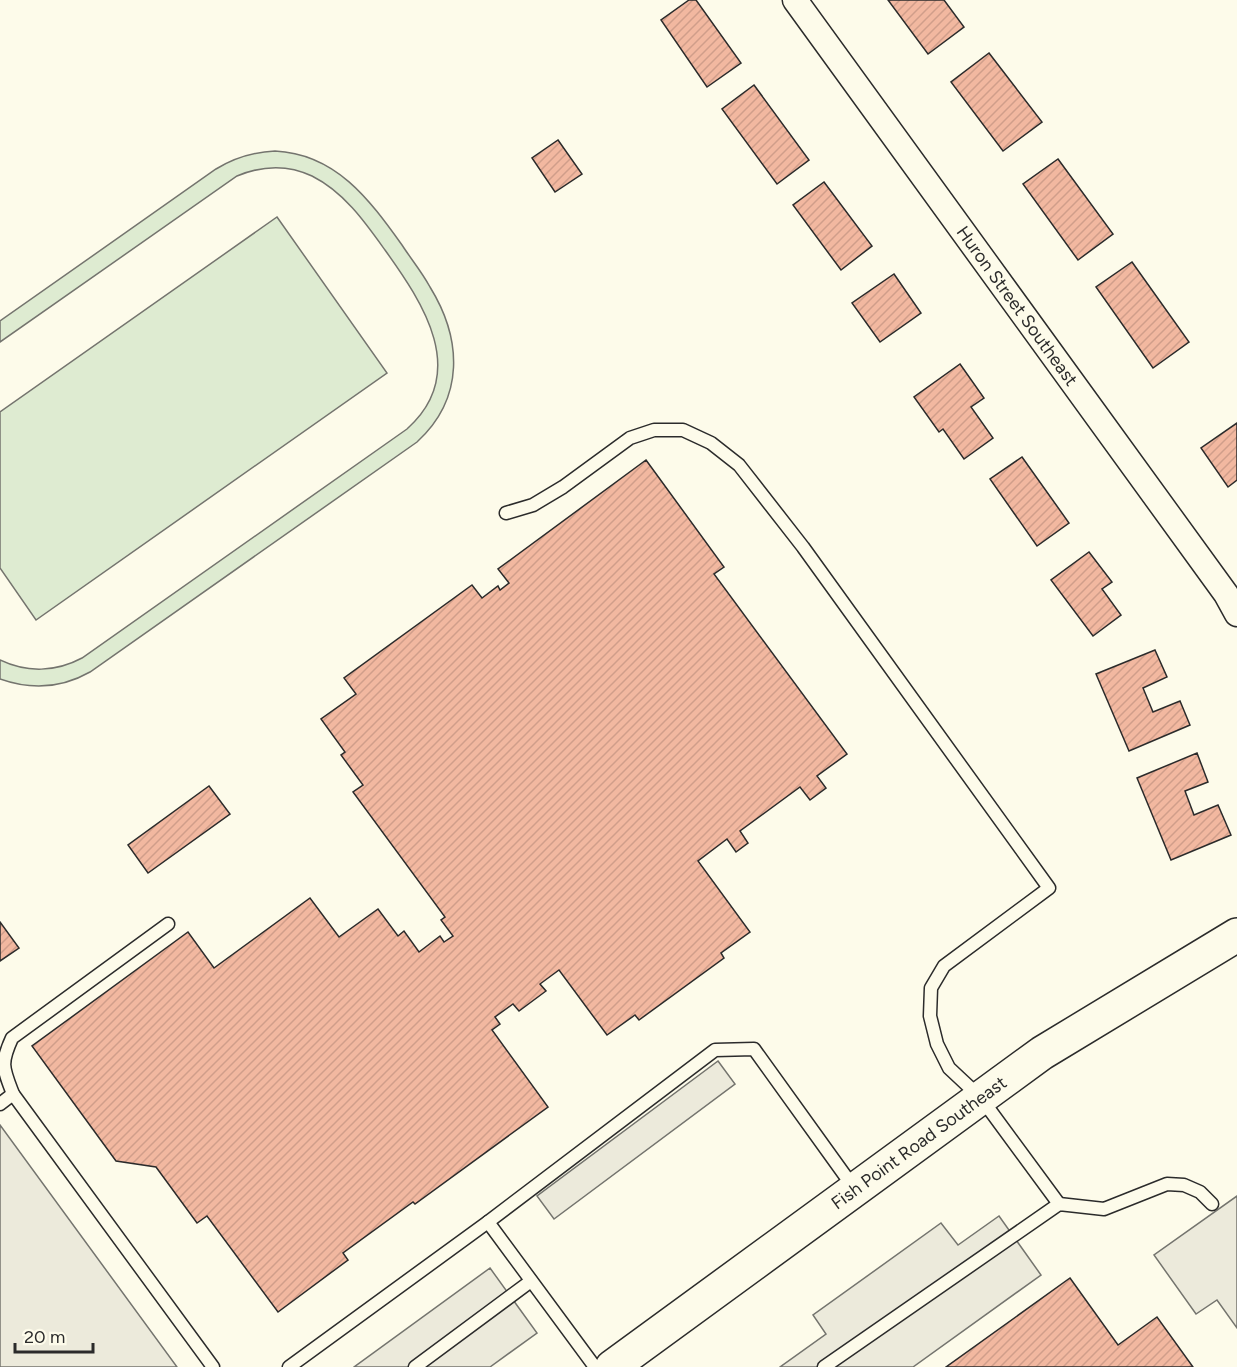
<svg xmlns="http://www.w3.org/2000/svg" width="1237" height="1367" viewBox="0 0 1237 1367" font-family="Figtree,sans-serif">
  <defs>
    <pattern id="building-hatch" width="6" height="6" patternUnits="userSpaceOnUse" patternTransform="scale(1.5)"><rect width="6" height="6" fill="#f2b8a0"/><path d="M-1 1l2-2M0 6l6-6M5 7l2-2" fill="none" stroke="#d09e8a"/></pattern>
  </defs>
  <rect width="100%" height="100%" fill="#fdfbea"/>
  <g fill="#deebd1" stroke="#74746e" stroke-width="1.5">
    <path d="M275,151c61,3 94,48 127,94 9,14 20,27 28,42 32,52 35,111 -13,155l-327,230c-28,16 -59,18 -90,7v-19c27,13 56,12 82,-2l325,-229c63,-56 16,-126 -22,-179 -20,-28 -41,-58 -73,-74 -25,-12 -51,-10 -75,0l-237,166v-21l216,-152c18,-11 37,-17 59,-18z"/>
    <path d="M277,217l110,156 -351,247 -36,-52v-156z"/>
  </g>
  <g fill="#eceadb" stroke="#74746e" stroke-width="1.5">
    <path d="M718,1061l17,23 -181,135 -17,-23z"/>
    <path d="M0,1125l177,242h-177z"/>
    <path d="M1237,1196v132l-20,-28 -21,14 -42,-59z"/>
    <path d="M999,1216l42,59 -128,92h-133l46,-33 -13,-19 128,-92 17,22z"/>
    <path d="M490,1268l47,65 -47,34h-136z"/>
  </g>
  <g fill="url(#building-hatch)" stroke="#2b2b2b" stroke-width="1.5">
    <path d="M689,0h7l45,63 -34,24 -46,-67z"/>
    <path d="M888,0h56l20,27 -36,27z"/>
    <path d="M989,53l53,69 -39,29 -52,-69z"/>
    <path d="M754,85l55,75 -32,24 -55,-75z"/>
    <path d="M558,140l24,34 -27,18 -23,-34z"/>
    <path d="M1058,159l55,75 -35,26 -55,-76z"/>
    <path d="M824,182l48,64 -31,24 -48,-65z"/>
    <path d="M1132,262l57,80 -36,26 -57,-81z"/>
    <path d="M894,274l27,39 -41,29 -28,-39z"/>
    <path d="M960,364l24,34 -13,9 22,31 -29,21 -21,-30 -4,3 -25,-35z"/>
    <path d="M1237,423v57l-9,7 -27,-39z"/>
    <path d="M1022,457l47,66 -32,23 -47,-67z"/>
    <path d="M646,460l78,107 -10,7 133,180 -30,22 9,12 -16,12 -10,-13 -60,44 8,12 -12,9 -9,-13 -29,22 52,71 -29,21 3,5 -85,62 -4,-5 -28,20 -48,-65 -19,14 6,7 -27,20 -6,-7 -18,13 5,7 -8,6 56,77 -133,97 -2,-2 -70,51 5,7 -70,52 -71,-96 -10,7 -41,-56 -40,-6 -84,-115 156,-114 26,36 96,-70 29,39 39,-28 20,27 6,-5 15,21 21,-16 4,6 9,-6 -12,-16 4,-3 -92,-125 10,-7 -22,-30 4,-3 -24,-33 35,-25 -12,-16 128,-93 10,13 16,-12 2,4 9,-7 -11,-14z"/>
    <path d="M1089,552l23,30 -10,7 19,26 -28,21 -42,-56z"/>
    <path d="M1155,650l12,27 -24,11 10,24 27,-11 10,24 -61,26 -33,-77z"/>
    <path d="M1197,753l11,29 -23,9 9,24 24,-10 13,30 -60,25 -34,-82z"/>
    <path d="M209,786l21,28 -82,59 -20,-28z"/>
    <path d="M0,922l19,26 -19,13z"/>
    <path d="M1070,1278l48,67 39,-28 36,50h-247z"/>
  </g>
  <g fill="none" stroke-linecap="round" stroke-linejoin="round">
    <defs>
      <g id="lane">
        <path d="M506,513l27,-8 30,-18 67,-49 24,-8h29l28,13 28,22 64,82 246,341 -105,78 -13,22 -1,28 7,28 12,24 32,30 78,106"/>
        <path d="M168,924l-156,114c-12,26 -9,30 1,56l200,273"/>
        <path d="M0,1104l13,-10"/>
        <path d="M488,1222l107,145"/>
        <path d="M289,1367l199,-145 227,-172 39,-1 100,139"/>
        <path d="M415,1367l116,-86"/>
        <path d="M824,1367l235,-163 45,5 63,-25 17,1 16,7 12,12"/>
      </g>
      <g id="street">
        <path id="s1" d="M795,0l431,594 11,20"/>
      </g>
      <g id="secondary">
        <path id="s2" d="M612,1367l430,-314 195,-118"/>
      </g>
    </defs>
    <use href="#lane" stroke="#2b2b2b" stroke-width="15"/>
    <use href="#street" stroke="#2b2b2b" stroke-width="27"/>
    <use href="#secondary" stroke="#2b2b2b" stroke-width="36"/>
    <use href="#lane" stroke="#fdfbea" stroke-width="12"/>
    <use href="#street" stroke="#fdfbea" stroke-width="24"/>
    <use href="#secondary" stroke="#fdfbea" stroke-width="33"/>
  </g>
  <g text-anchor="middle" dominant-baseline="central" stroke-width="4.5" stroke-linejoin="round" paint-order="stroke">
    <g font-size="18" fill="#2b2b2b" stroke="#fdfbea">
      <text stroke="none"><textPath href="#s1" startOffset="378">Huron Street Southeast</textPath></text>
      <text stroke="none"><textPath href="#s2" startOffset="380">Fish Point Road Southeast</textPath></text>
    </g>
  </g>
  <path d="M15 1343v9h78v-9" fill="none" stroke="#2b2b2b" stroke-width="3"/>
  <text x="24" y="1343" font-size="18" fill="#2b2b2b" stroke="#fdfbea" stroke-width="4.5" paint-order="stroke">20 m</text>
</svg>
